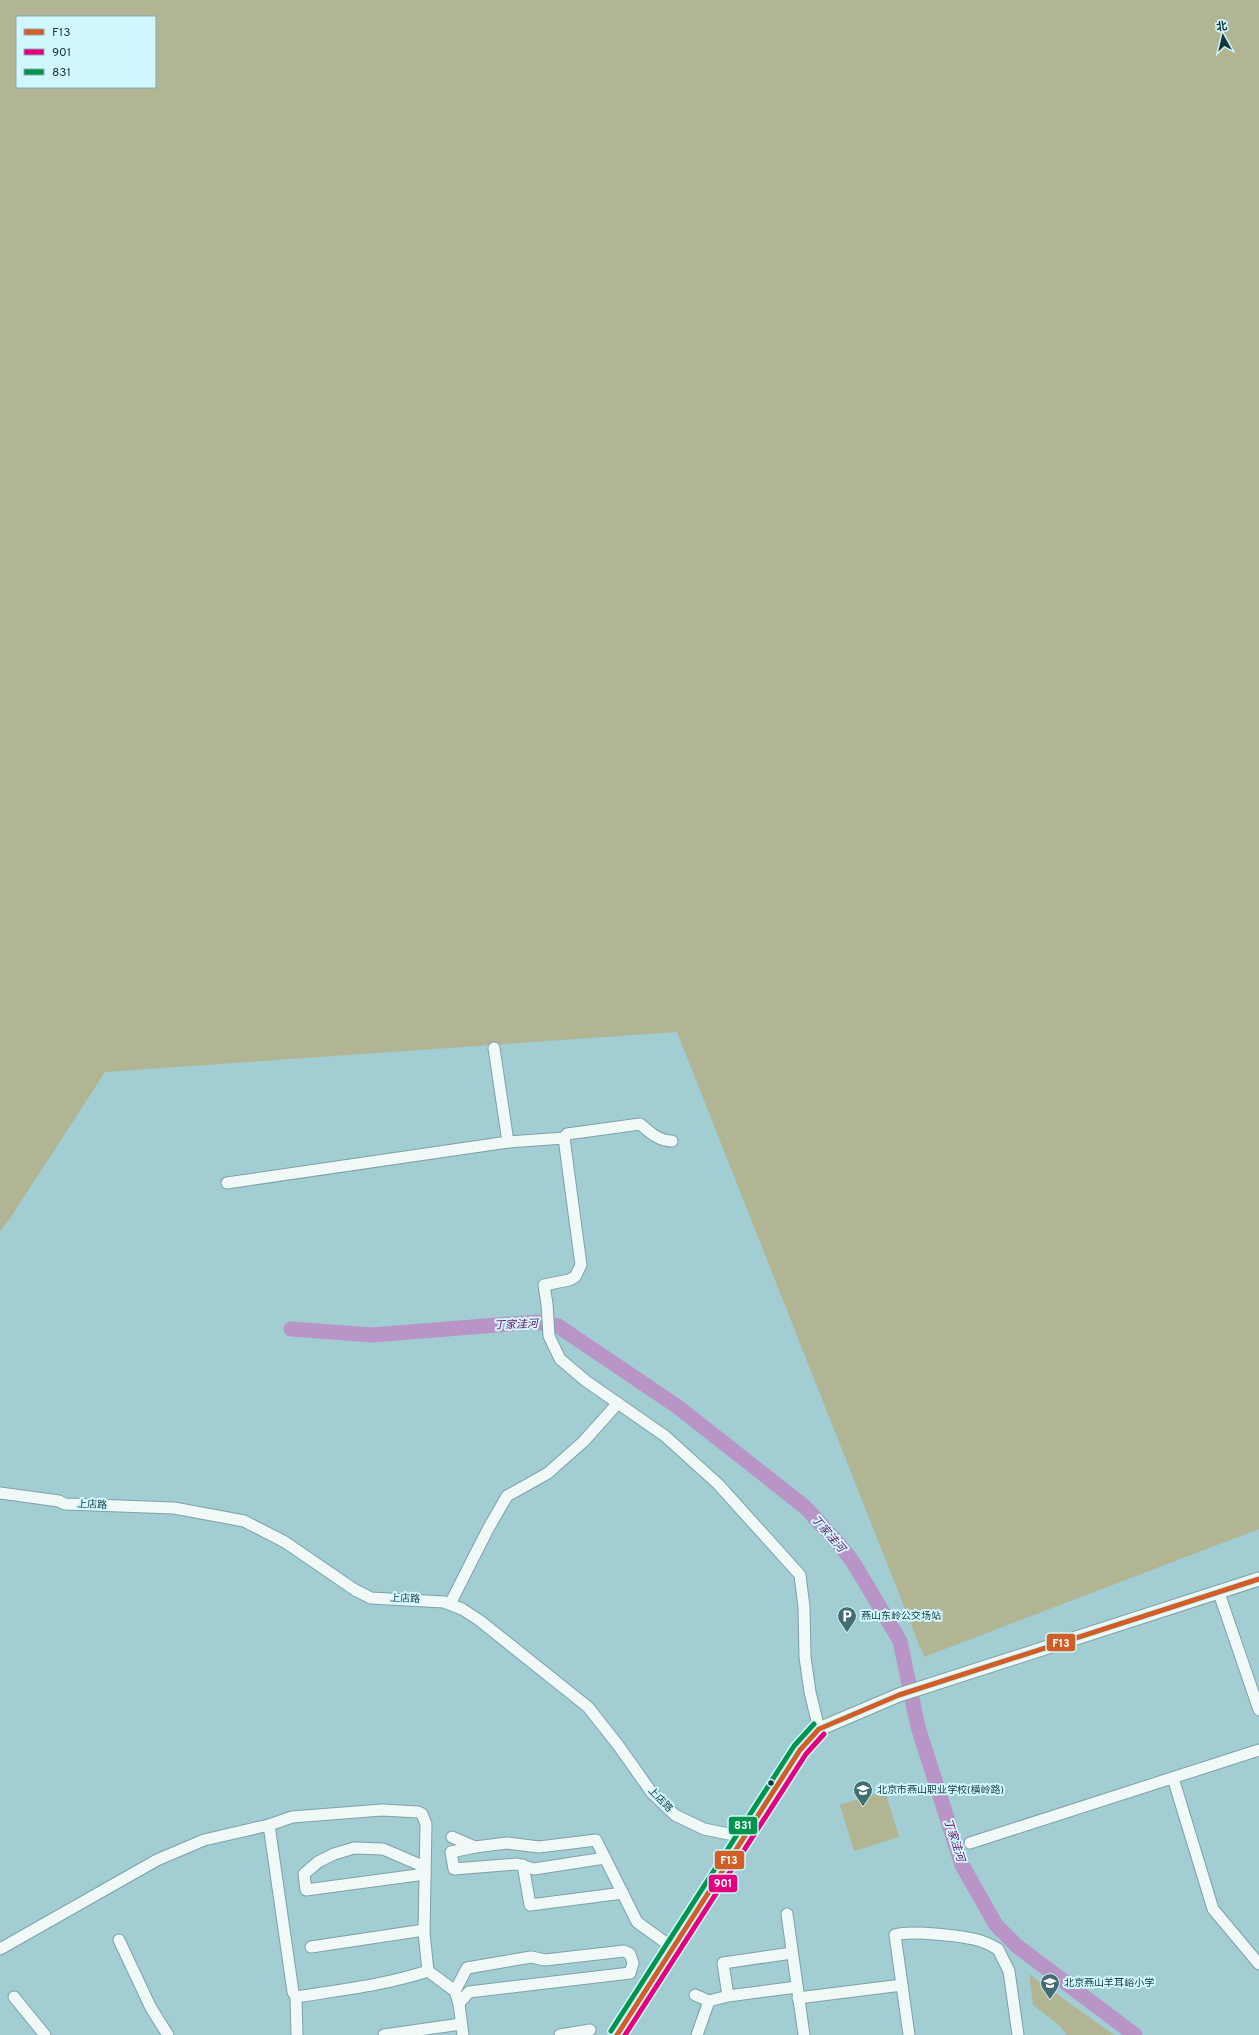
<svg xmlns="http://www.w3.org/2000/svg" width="1259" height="2035" viewBox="0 0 1259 2035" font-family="Overpass,'Noto Sans SC',sans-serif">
  <rect width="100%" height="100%" fill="#a1cdd3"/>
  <g fill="#b1b593" fill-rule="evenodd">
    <path d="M0,0h1259v1529l-335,128 -247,-625 -572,40 -94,145 -11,14zM17,17h138v70h-138z"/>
    <path d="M885,1791l14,46 -45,14 -14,-46z"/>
    <path d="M1029,1974l85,61h-47l-9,-11 -25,-19z"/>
  </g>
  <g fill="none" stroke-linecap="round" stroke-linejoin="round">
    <path stroke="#b994c6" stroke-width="15" d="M291,1329l81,6 164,-13 22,4 120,81 127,100 34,37 14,18 47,79 18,86 44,138 34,60 21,21 118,89"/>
    <defs>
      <g id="minor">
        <path d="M494,1048l14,94"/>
        <path d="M564,1138l17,127 -6,12 -6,3 -25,5 3,19 2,32 11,23 26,22 79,55 53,48 82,91 4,32 1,50 5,35 9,37"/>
        <path d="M227,1183l281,-41 56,-4 3,-4 73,-10c9,8 19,17 32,17"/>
        <path d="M0,1493l59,8 6,3 109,4 70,13 41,21 70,48 16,8 73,4 18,7 17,11 109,87 30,38 34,48 23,22 29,14 40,8"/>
        <path d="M1219,1593l40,117"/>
        <path d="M450,1604l38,-75 19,-33 41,-23 36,-32 34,-38"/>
        <path d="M1173,1778l40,131 46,55"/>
        <path d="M269,1825l24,167 3,5 1,38"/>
        <path d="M452,1837l23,10 32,-4 32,4 57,-7 41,82 36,26"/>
        <path d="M970,1843l289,-93"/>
        <path d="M475,1847l-24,5 3,17 63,-5 17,5 71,-11"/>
        <path d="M523,1865l7,40 93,-12"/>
        <path d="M425,1874l-119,16 -2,-16 14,-12 16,-8 20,-6 29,1 42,18"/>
        <path d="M787,1914l17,121"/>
        <path d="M119,1940l32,68 17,27"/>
        <path d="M311,1947l113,-17"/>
        <path d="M0,1949l157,-89 47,-20 65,-15 23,-8 90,-7 36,2 4,2 4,10 -2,109 4,38 27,20 4,13 4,31"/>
        <path d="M455,1991l12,-23 64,-11 14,3 79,-9 6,3 3,9 -3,10 -161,19 -10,11"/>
        <path d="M695,1995l14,6 -12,34"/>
        <path d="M728,1996l69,-9"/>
        <path d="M14,1997l31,38"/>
        <path d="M296,1997c44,-7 89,-12 132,-26"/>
        <path d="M798,1998l104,-13"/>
        <path d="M709,2001l19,-5 -5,-33 69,-10"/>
        <path d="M384,2035l77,-11"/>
        <path d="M560,2035l30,-5"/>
        <path d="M909,2035l-14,-100c16,-5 70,1 86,6 6,2 12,5 17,8l11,22 9,64"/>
      </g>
      <path id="major" d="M617,2035l183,-285 19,-21 80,-34 360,-116"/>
    </defs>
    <use href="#minor" stroke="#7ea2a6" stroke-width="13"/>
    <use href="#major" stroke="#7ea2a6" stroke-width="15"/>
    <use href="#minor" stroke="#f1f8f8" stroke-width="11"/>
    <use href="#major" stroke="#f1f8f8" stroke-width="13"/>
    <defs>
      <path id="bus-1" d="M617,2035l183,-285 19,-21 80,-34 360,-116"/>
      <path id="bus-2" d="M625,2035l181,-281 18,-20"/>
      <path id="bus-3" d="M611,2031l183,-285 20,-22"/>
    </defs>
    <use href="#bus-1" stroke="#d0f7fd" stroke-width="8"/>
    <use href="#bus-2" stroke="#d0f7fd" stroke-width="8"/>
    <use href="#bus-3" stroke="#d0f7fd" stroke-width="8"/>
    <use href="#bus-1" stroke="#d15e26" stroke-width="5"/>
    <use href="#bus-2" stroke="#e5007d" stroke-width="5"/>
    <use href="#bus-3" stroke="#03954e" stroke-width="5"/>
  </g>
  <defs>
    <symbol id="parking-pin" viewBox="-11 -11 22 30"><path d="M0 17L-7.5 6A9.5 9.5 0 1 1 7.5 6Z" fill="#456c71" stroke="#d0f7fd"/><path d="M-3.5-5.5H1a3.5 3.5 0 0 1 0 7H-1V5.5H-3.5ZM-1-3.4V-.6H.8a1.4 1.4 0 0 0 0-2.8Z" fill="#fff"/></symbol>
    <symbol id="school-pin" viewBox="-11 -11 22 30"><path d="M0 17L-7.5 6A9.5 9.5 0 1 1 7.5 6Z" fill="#456c71" stroke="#d0f7fd"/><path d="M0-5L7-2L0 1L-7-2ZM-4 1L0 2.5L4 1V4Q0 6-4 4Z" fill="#fff"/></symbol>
  </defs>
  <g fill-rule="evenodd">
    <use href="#parking-pin" x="836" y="1605" width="22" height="30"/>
    <use href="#school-pin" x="852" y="1779" width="22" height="30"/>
    <use href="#school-pin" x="1039" y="1972" width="22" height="30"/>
  </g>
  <circle fill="#14373c" stroke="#d0f7fd" stroke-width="1.5" cx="771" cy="1783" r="3.5"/>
  <g text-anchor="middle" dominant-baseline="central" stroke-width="4" stroke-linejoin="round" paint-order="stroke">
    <g font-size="10" fill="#14373c" stroke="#d0f7fd">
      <text transform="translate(92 1505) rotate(2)">上店路</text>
      <text transform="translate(405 1599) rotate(2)">上店路</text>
      <text transform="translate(660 1800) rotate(46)">上店路</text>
    </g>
    <g font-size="10" fill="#14373c" stroke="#d0f7fd" text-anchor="start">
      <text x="861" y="1616">燕山东岭公交场站</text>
      <text x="877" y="1790">北京市燕山职业学校(横岭路)</text>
      <text x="1064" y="1983">北京燕山羊耳峪小学</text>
    </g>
    <g font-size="11" font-style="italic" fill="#670e67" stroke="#d0f7fd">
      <text transform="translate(516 1325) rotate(-2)">丁家洼河</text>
      <text transform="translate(828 1534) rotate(49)">丁家洼河</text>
      <text transform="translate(954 1840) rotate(72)">丁家洼河</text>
    </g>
  </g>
  <g stroke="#d0f7fd" stroke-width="1.5">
    <rect x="1046" y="1633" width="30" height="19" rx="4" fill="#d15e26"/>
    <rect x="728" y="1816" width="30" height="19" rx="4" fill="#03954e"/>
    <rect x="714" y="1850" width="31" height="20" rx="4" fill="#d15e26"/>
    <rect x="708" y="1874" width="30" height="19" rx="4" fill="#e5007d"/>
  </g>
  <g font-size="11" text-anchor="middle" font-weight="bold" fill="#fff">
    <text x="1061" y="1647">F13</text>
    <text x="743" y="1829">831</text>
    <text x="729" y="1864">F13</text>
    <text x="723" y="1887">901</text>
  </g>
  <rect x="16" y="16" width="140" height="72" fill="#d0f7fd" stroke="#85aab0"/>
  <rect x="24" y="29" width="20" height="6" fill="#d15e26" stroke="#85aab0"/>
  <text x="52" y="36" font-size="12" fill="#14373c">F13</text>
  <rect x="24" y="49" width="20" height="6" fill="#e5007d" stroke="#85aab0"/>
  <text x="52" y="56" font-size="12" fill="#14373c">901</text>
  <rect x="24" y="69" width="20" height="6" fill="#03954e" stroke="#85aab0"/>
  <text x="52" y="76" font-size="12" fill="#14373c">831</text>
  <g transform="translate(1223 36) rotate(352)" stroke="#d0f7fd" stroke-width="3" paint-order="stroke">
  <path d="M0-3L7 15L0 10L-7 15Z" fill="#14373c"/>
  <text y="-6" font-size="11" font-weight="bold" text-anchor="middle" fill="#14373c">北</text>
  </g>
</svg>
